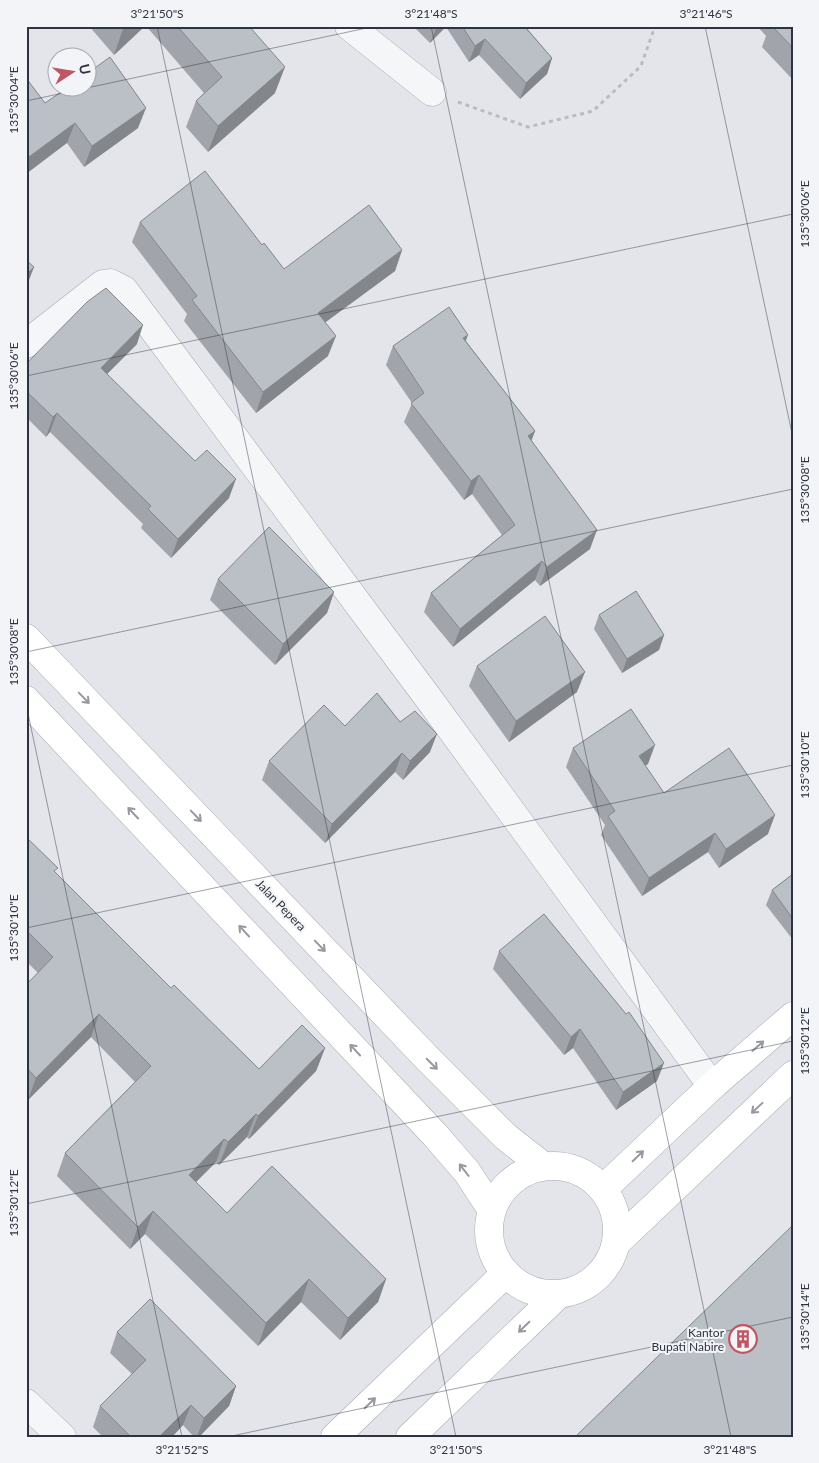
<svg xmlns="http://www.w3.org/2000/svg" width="819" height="1463" viewBox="0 0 819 1463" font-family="Lato,sans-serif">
  <rect width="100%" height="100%" fill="#e3e5ea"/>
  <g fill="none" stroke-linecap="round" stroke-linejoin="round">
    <defs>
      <g id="street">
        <path d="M349,26l83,66"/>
        <path d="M26,344l77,-60 7,-1 14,7 305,409 283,387"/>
        <path d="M26,1403l36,34"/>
      </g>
      <g id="secondary">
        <path d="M26,638l401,420 79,79 37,29"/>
        <path d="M26,700l409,435 32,37 25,38"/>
      </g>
      <g id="primary">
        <circle cx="553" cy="1230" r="64"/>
        <path d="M603,1189l109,-103 81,-70"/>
        <path d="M616,1243l177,-168"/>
        <path d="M335,1437l171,-164"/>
        <path d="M410,1437l149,-143"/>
      </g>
    </defs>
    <use href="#street" stroke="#a9acb4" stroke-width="29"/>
    <use href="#secondary" stroke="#a9acb4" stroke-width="29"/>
    <use href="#primary" stroke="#a4aab4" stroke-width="29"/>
    <path stroke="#b9bcc1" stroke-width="3" stroke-dasharray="4 4" stroke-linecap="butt" d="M458,102l70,25 65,-16 48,-45 14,-40"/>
    <use href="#street" stroke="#f5f6f8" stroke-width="28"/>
    <use href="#secondary" stroke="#fff" stroke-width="28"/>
    <use href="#primary" stroke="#fff" stroke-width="28"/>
  </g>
  <g fill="#a1a4aa">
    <path d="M89,26h56l-31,29z"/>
    <path d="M146,26h103l26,67 -67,59 -22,-25 10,-26 8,-8z"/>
    <path d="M413,26h112l27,32 -5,16 -27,25 -41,-44 -10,7 -23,-35 -16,16z"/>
    <path d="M757,26h36v54l-31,-33 4,-11z"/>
    <path d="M45,103l93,25 -54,39 -17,-24z"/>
    <path d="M140,222l122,23 22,24 118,-19 -7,21 -70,51 3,34 -72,57 -72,-92 3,-7 -55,-72z"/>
    <path d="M466,341l69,90 -4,10 59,108 -50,37 -5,-6 -82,67 -29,-35 7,-19 71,-58 -30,-41 -8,6 -60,-78 8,-19 -26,-38 7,-19z"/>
    <path d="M137,344l-30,30 122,124 -58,60 -30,-30 2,-4 -93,-92 -4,5 -20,-20v-53z"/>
    <path d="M218,579l116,13 -7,21 -52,52 -65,-65z"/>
    <path d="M599,615l65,20 -5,15 -37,23 -28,-44z"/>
    <path d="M477,666l100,26 -68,50 -40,-56z"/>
    <path d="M400,722l30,30 -27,28 -8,-8 -70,71 -63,-63 7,-19 76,-35z"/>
    <path d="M573,748l75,16 -3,1 19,28 104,41 -49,34 -11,-16 -66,44 -41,-61 4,-10 -39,-58z"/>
    <path d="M26,837l30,36 115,115 88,81 66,-21 -9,23 -67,68 -2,-2 -28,28 -3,-3 -20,20 31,31 159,66 -8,23 -38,38 -39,-38 -43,44 -113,-112 -15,15 -73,-73 8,-23 70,-71 -44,-45 -63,63 -2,-2v-113l12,-12 -12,-12z"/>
    <path d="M793,874v66l-27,-35 6,-15z"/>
    <path d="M499,951l158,130 -41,29 -43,-62 -9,7 -71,-86z"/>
    <path d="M117,1332l119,54 -7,20 -30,31h-5l-11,-12 -11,12h-69l-10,-10 7,-21 32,-32 -22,-21z"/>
  </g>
  <g fill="#83868b">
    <path d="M126,26h19l-31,29 9,-26z"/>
    <path d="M437,26h9l-16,17z"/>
    <path d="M485,39l-6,16 -10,7 6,-16z"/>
    <path d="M552,58l-5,16 -27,25 6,-16z"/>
    <path d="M285,67l-10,26 -67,59 10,-26z"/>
    <path d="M146,108l-8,20 -54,39 8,-21z"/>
    <path d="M75,123l-8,20 -41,31v-15z"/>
    <path d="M402,250l-7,21 -84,62 7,-20z"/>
    <path d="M34,267l-8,21v-13z"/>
    <path d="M143,325l-6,19 -43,43 7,-19z"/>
    <path d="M468,335l-7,19 2,-16z"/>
    <path d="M336,336l-8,20 -72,57 7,-21z"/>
    <path d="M57,413l-7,19 -4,5 7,-20z"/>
    <path d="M535,431l-7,19v-14z"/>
    <path d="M479,475l-7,19 -8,6 7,-19z"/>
    <path d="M236,479l-7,19 -58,60 7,-19z"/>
    <path d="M597,530l-7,19 -50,37 7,-19z"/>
    <path d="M542,561l-7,19 -82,67 7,-18z"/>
    <path d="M334,592l-7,21 -52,52 8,-21z"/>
    <path d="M664,635l-5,15 -37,23 5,-14z"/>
    <path d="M585,672l-8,20 -68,50 7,-21z"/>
    <path d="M437,734l-7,18 -27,28 7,-19z"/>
    <path d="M655,745l-7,19 -16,10 7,-18z"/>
    <path d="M402,753l-7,19 -70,71 7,-19z"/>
    <path d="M775,815l-7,19 -49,34 7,-19z"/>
    <path d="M715,833l-7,19 -66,44 7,-18z"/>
    <path d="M99,1014l-8,23 -63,63 8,-22z"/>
    <path d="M580,1029l-7,19 -9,7 7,-18z"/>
    <path d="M325,1048l-9,23 -67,68 9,-23z"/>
    <path d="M664,1063l-7,18 -41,29 7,-18z"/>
    <path d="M256,1114l-9,23 -28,28 9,-23z"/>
    <path d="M224,1139l-8,23 -36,36 9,-23z"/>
    <path d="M153,1211l-8,23 -15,15 8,-22z"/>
    <path d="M309,1279l-8,23 -43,44 8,-23z"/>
    <path d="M386,1279l-8,23 -38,38 8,-22z"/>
    <path d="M236,1386l-7,20 -30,31h-2l7,-19z"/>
    <path d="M191,1405l-8,20 -11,12h-13z"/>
  </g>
  <g fill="#bbbfc6" stroke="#83868b">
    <path d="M121,26h5l-3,3z"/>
    <path d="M177,26h72l36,41 -67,59 -22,-25 26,-24z"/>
    <path d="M462,26h62l28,32 -26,25 -41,-44 -10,7z"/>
    <path d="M772,26h21v22z"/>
    <path d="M110,57l36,51 -54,38 -17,-23 -49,36v-81l19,25 22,-15h21v-15z"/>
    <path d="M205,171l57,74 2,-2 20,26 85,-64 33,45 -84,63 18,23 -73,56 -71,-92 5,-4 -57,-74z"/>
    <path d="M26,260l8,7 -8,8z"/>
    <path d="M106,288l37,37 -42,43 94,93 12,-11 29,29 -58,60 -30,-30 3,-3 -94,-93 -4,4 -27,-26v-27l61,-62z"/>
    <path d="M449,307l19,28 -5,3 72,93 -7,5 69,94 -50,37 -5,-6 -82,68 -29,-36 84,-68 -36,-50 -8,6 -60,-78 13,-10 -31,-47z"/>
    <path d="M269,527l65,65 -51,52 -65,-65z"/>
    <path d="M636,591l28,44 -37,24 -28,-44z"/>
    <path d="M545,616l40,56 -69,49 -39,-55z"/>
    <path d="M377,693l23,29 15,-11 22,23 -27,27 -8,-8 -70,71 -63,-63 55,-56 21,21z"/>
    <path d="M631,709l24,36 -16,11 25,37 65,-45 46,67 -49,34 -11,-16 -66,45 -41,-62 7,-5 -42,-63z"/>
    <path d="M26,837l32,31 -4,3 117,117 3,-3 85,84 43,-44 23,23 -67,68 -2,-2 -28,28 -4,-3 -35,36 38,38 45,-47 114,113 -38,39 -39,-39 -43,44 -113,-112 -15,16 -73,-74 86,-87 -52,-52 -63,64 -10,-11v-82l27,-28 -27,-27z"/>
    <path d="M793,874v45l-21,-29z"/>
    <path d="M544,914l82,100 3,-2 35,51 -41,29 -43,-63 -9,8 -72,-86z"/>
    <path d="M793,1225v212h-218z"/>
    <path d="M150,1299l86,87 -32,32 -13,-13 -32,32h-28l-31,-31 46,-46 -29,-28z"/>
  </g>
  <defs><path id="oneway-shaft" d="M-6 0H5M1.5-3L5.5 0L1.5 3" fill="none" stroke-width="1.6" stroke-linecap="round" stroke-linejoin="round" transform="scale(1.25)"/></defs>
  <g stroke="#9699a0">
    <use href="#oneway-shaft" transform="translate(84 698) rotate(46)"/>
    <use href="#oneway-shaft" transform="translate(133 813) rotate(-133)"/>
    <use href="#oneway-shaft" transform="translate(196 816) rotate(46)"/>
    <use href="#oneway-shaft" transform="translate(244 931) rotate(-133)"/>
    <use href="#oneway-shaft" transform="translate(320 946) rotate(46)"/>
    <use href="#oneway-shaft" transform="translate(758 1046) rotate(-41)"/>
    <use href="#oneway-shaft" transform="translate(355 1050) rotate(-133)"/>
    <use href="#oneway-shaft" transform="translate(432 1064) rotate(45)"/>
    <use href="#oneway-shaft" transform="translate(757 1108) rotate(137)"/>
    <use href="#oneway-shaft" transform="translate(638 1156) rotate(-44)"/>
    <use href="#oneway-shaft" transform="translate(464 1170) rotate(-128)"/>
    <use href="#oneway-shaft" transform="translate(524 1327) rotate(136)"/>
    <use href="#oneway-shaft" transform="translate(370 1403) rotate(-44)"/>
  </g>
  <path fill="none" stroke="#2d3340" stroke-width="1" stroke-opacity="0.45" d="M157,26l299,1411M431,26l300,1411M705,26l88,412M26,101l350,-75M26,376l767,-162M26,652l767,-163M26,704l156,733M26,928l767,-163M26,1204l767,-163M227,1437l566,-120"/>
  <defs>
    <symbol id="building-ring" viewBox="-11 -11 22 22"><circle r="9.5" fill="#f3f4f7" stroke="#bf5763" stroke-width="1.5"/><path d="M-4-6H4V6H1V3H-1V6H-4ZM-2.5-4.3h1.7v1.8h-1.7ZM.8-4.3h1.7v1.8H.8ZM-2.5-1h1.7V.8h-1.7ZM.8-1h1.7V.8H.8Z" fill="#bf5763"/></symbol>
  </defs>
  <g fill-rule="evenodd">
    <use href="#building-ring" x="727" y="1323" width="32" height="32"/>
  </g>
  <g text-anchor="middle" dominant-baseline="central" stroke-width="4" stroke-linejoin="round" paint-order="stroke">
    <g font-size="12" fill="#2d3340" stroke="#f3f4f7">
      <text transform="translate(281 905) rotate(46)">Jalan Pepera</text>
    </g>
    <g font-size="12" fill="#2d3340" stroke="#f3f4f7" text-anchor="end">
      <text x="724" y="1332">Kantor<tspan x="724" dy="14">Bupati Nabire</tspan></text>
    </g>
  </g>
  <rect width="819" height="1463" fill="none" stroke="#f3f4f7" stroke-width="55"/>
  <g transform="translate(72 72) rotate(78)"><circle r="24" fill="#f3f4f7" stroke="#a4a7ae"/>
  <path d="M0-4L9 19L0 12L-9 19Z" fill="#bf5763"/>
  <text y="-8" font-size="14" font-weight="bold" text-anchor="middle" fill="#2d3340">U</text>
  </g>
  <rect x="28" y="28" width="764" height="1408" fill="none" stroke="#2d3340" stroke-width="2"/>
  <g font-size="12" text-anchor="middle" fill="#2d3340">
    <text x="157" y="18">3°21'50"S</text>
    <text x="431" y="18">3°21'48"S</text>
    <text x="706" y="18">3°21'46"S</text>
    <text transform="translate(14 100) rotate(-90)" y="4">135°30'04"E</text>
    <text transform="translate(805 214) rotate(-90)" y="4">135°30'06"E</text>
    <text transform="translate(14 376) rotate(-90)" y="4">135°30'06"E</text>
    <text transform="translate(805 490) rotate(-90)" y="4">135°30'08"E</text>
    <text transform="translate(14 652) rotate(-90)" y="4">135°30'08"E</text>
    <text transform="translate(805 765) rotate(-90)" y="4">135°30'10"E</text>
    <text transform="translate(14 928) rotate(-90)" y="4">135°30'10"E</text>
    <text transform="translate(805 1041) rotate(-90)" y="4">135°30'12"E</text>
    <text transform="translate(14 1203) rotate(-90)" y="4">135°30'12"E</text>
    <text transform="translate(805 1317) rotate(-90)" y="4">135°30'14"E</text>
    <text x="182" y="1454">3°21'52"S</text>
    <text x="456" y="1454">3°21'50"S</text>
    <text x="730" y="1454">3°21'48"S</text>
  </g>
</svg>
